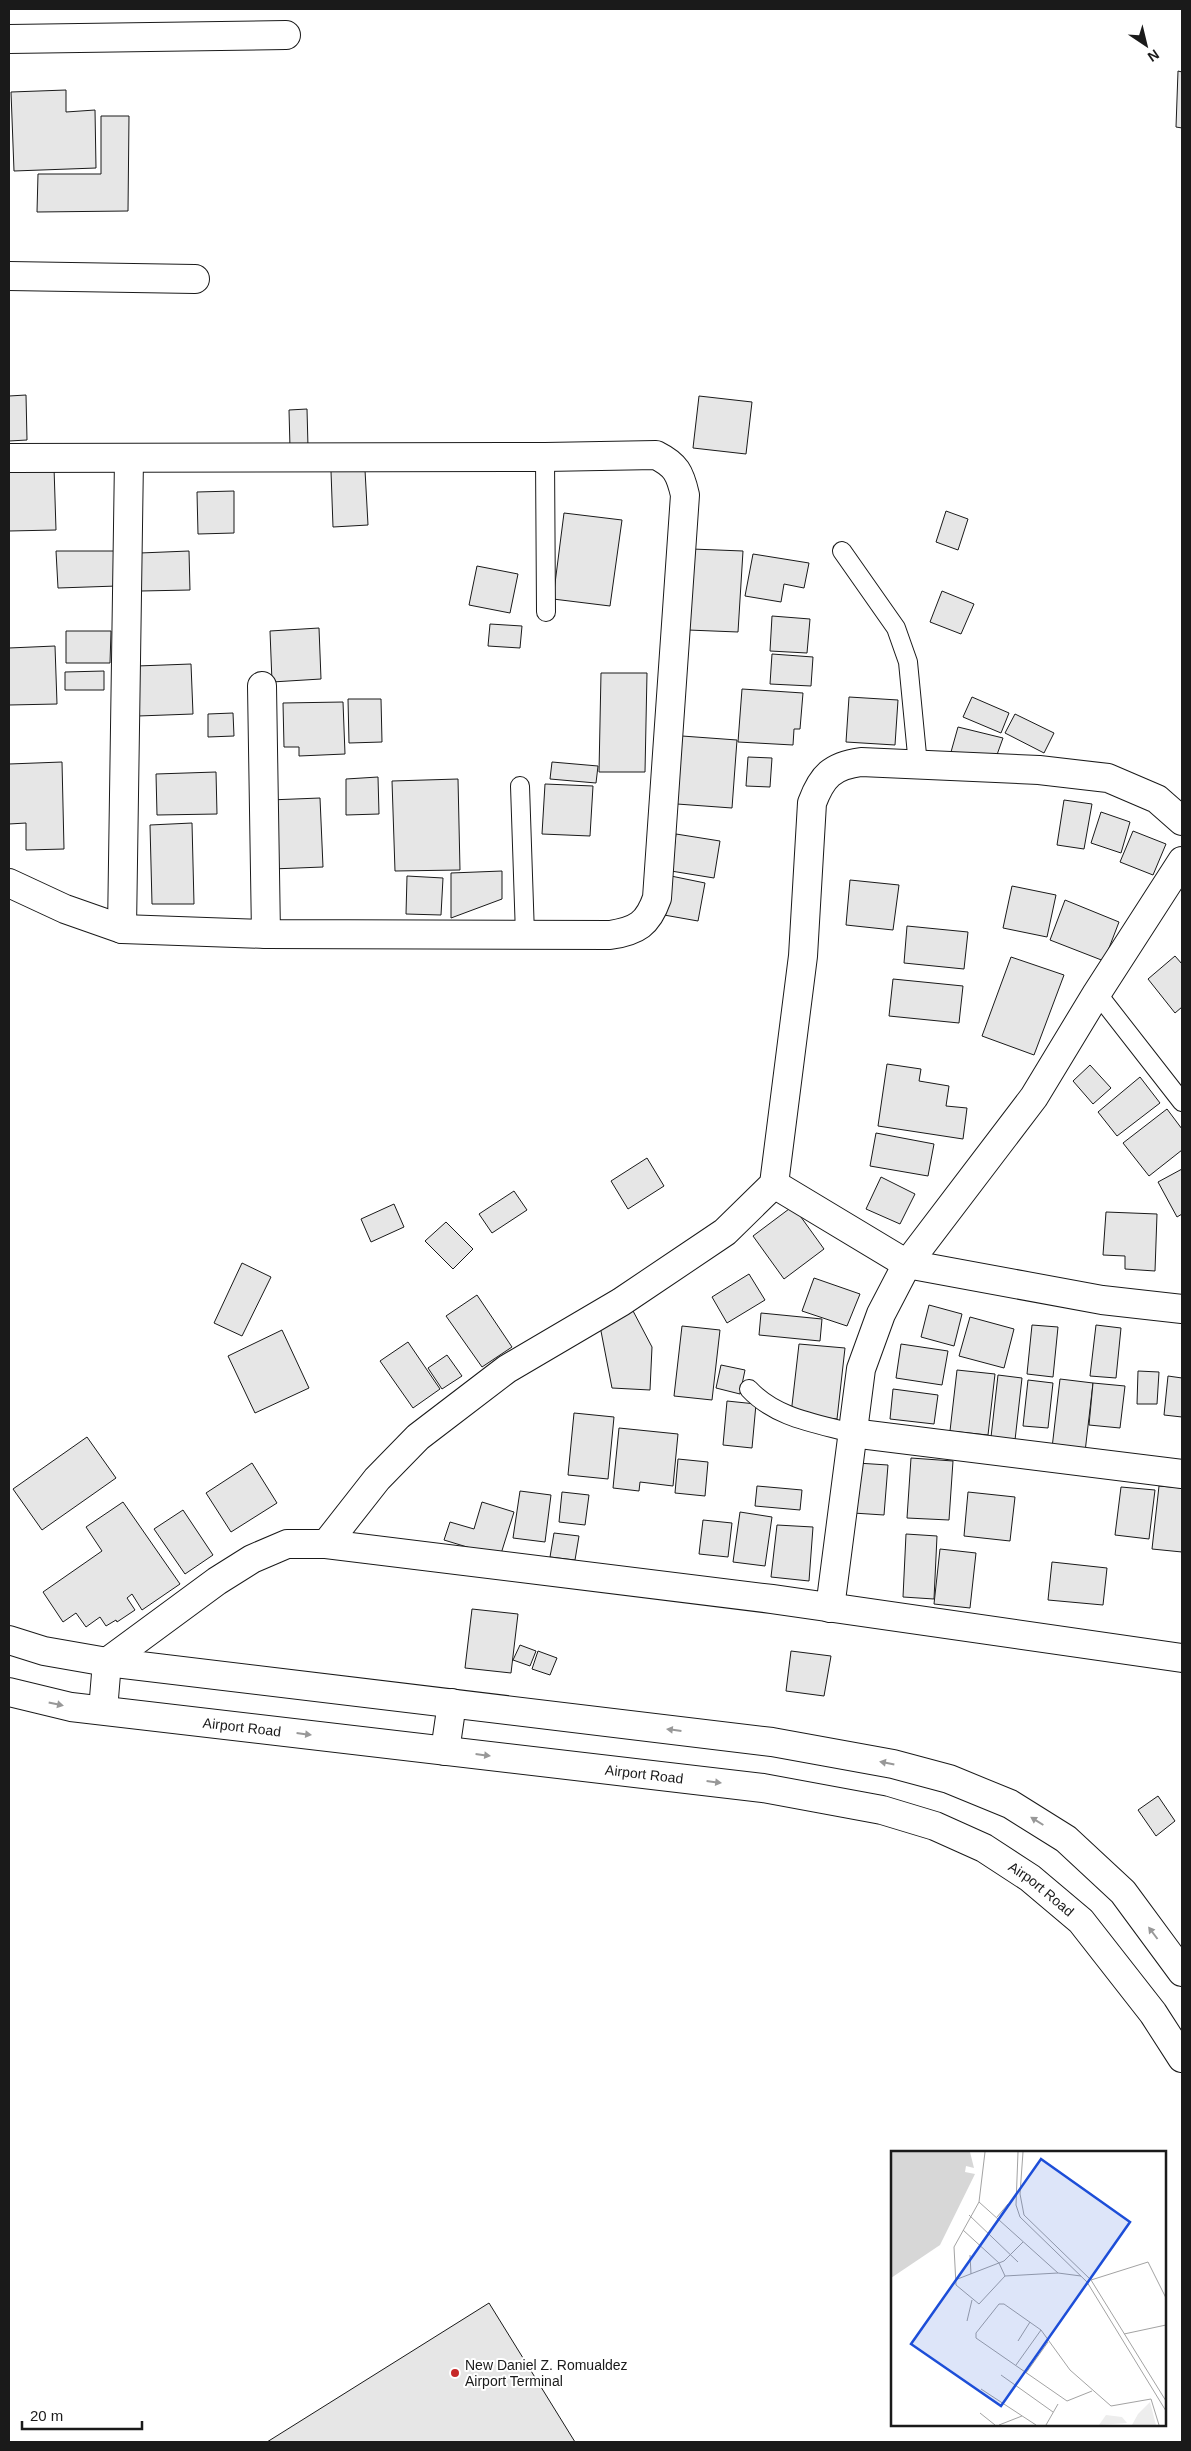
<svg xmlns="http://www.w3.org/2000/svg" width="1191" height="2451" viewBox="0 0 1191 2451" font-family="Arial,sans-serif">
  <rect width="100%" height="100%" fill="#fff"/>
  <g fill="#e6e6e6" stroke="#1a1a1a">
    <path d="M1178,71l4,1v56l-6,-1z"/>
    <path d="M66,90v22l29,-2 1,58 -82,3 -3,-79z"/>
    <path d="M101,116h28l-1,95 -91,1 1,-38h63z"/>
    <path d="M26,395l1,45 -18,1v-45z"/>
    <path d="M699,396l53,6 -6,52 -53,-6z"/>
    <path d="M307,409l1,38 -18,1 -1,-38z"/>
    <path d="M54,467l2,63 -47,1v-63z"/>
    <path d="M365,470l3,55 -35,2 -2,-56z"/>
    <path d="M234,491v42l-36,1 -1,-42z"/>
    <path d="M946,511l22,8 -10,31 -22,-8z"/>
    <path d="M564,513l58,7 -12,86 -57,-7z"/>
    <path d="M692,549l51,2 -5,81 -50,-2z"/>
    <path d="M56,551h60l1,35 -59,2z"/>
    <path d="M189,551l1,39 -49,1 -1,-38z"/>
    <path d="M753,554l56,9 -5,25 -20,-4 -3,18 -36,-6z"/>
    <path d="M477,566l41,8 -8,39 -41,-8z"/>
    <path d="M942,591l32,13 -13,30 -31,-12z"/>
    <path d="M772,616l38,3 -3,34 -37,-2z"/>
    <path d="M490,624l32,2 -2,22 -32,-2z"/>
    <path d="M319,628l2,51 -49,3 -2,-51z"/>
    <path d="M66,631h45l-1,32h-44z"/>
    <path d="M55,646l2,58 -48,1v-57z"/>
    <path d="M772,654l41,3 -2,29 -41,-2z"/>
    <path d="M191,664l2,50 -55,2 -1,-50z"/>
    <path d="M104,671v19h-39v-18z"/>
    <path d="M601,673h46l-2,99h-46z"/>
    <path d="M742,689l61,4 -3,36h-6l-1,16 -55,-3z"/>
    <path d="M849,697l49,3 -3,45 -49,-3z"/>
    <path d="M972,697l37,16 -8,20 -38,-16z"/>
    <path d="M348,699h33l1,43 -33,1z"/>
    <path d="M343,702l2,52 -46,2v-9h-15l-1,-44z"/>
    <path d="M233,713l1,23 -26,1v-23z"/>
    <path d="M1015,714l39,19 -10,20 -39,-20z"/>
    <path d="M958,727l45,11 -9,25 -43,-11z"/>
    <path d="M682,736l55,4 -5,68 -55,-4z"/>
    <path d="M748,757l24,1 -2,29 -24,-1z"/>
    <path d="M62,762l2,87 -38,1v-27l-17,1v-60z"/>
    <path d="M552,762l46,4 -2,17 -46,-4z"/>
    <path d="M216,772l1,42 -60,1 -1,-41z"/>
    <path d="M378,777l1,37 -33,1v-36z"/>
    <path d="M458,779l2,91 -65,1 -3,-90z"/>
    <path d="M545,784l48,2 -3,50 -48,-2z"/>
    <path d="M320,798l3,69 -51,2 -3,-69z"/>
    <path d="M1064,800l28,4 -8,45 -27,-4z"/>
    <path d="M1101,812l29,10 -9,31 -30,-10z"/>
    <path d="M192,823l2,81h-42l-2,-79z"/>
    <path d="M1133,831l33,13 -13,31 -33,-13z"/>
    <path d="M676,834l44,7 -6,37 -43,-7z"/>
    <path d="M502,871v28l-51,19v-45z"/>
    <path d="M407,876l36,2 -2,37 -35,-1z"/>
    <path d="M671,876l34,7 -7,38 -34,-6z"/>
    <path d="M850,880l49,5 -6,45 -47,-5z"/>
    <path d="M1012,886l44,9 -9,42 -44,-9z"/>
    <path d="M1065,900l54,22 -15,39 -54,-21z"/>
    <path d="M907,926l61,6 -4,37 -60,-6z"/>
    <path d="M1175,956l7,8v43l-7,6 -27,-34z"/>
    <path d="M1011,957l53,18 -30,80 -52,-19z"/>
    <path d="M893,979l70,7 -4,37 -70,-7z"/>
    <path d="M887,1064l34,5 -2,12 30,5 -3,20 21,2 -4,31 -85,-13z"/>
    <path d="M1090,1065l21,23 -18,16 -20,-23z"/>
    <path d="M1140,1077l20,26 -43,33 -19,-24z"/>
    <path d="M1167,1109l15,20v21l-33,26 -26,-33z"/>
    <path d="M876,1133l58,11 -6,32 -58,-10z"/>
    <path d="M647,1158l17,28 -36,23 -17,-28z"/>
    <path d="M1182,1169v45l-5,3 -19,-35z"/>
    <path d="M881,1177l34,17 -15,30 -34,-15z"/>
    <path d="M514,1191l13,19 -35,23 -13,-19z"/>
    <path d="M394,1204l10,23 -33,15 -10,-23z"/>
    <path d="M793,1206l31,43 -40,30 -31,-43z"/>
    <path d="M1106,1212l51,2 -2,57 -30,-2v-13l-22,-1z"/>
    <path d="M446,1222l27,27 -20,20 -28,-28z"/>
    <path d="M242,1263l29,14 -29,59 -28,-13z"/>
    <path d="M749,1274l16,26 -38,23 -15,-26z"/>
    <path d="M814,1278l46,16 -13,32 -45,-15z"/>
    <path d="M477,1295l35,52 -30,20 -36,-51z"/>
    <path d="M929,1305l33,9 -8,32 -33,-9z"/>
    <path d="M632,1309l20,38 -2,43 -38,-2 -12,-62z"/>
    <path d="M761,1313l61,6 -2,22 -61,-6z"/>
    <path d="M970,1317l44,12 -10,39 -45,-12z"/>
    <path d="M1032,1325l26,2 -5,50 -26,-3z"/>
    <path d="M1096,1325l25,3 -5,50 -26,-2z"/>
    <path d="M682,1326l38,4 -8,70 -38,-4z"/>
    <path d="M282,1330l27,58 -54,25 -27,-57z"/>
    <path d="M408,1342l32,47 -27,19 -33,-47z"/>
    <path d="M799,1344l46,4 -8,71 -46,-5z"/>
    <path d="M901,1344l47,7 -6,34 -46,-7z"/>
    <path d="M447,1355l15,21 -20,13 -14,-21z"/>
    <path d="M721,1365l24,5 -5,24 -24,-6z"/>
    <path d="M957,1370l38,4 -7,61 -38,-4z"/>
    <path d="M1138,1371l21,1 -2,32h-20z"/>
    <path d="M998,1375l24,3 -8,71 -24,-3z"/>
    <path d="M1168,1376l14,2v39l-18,-2z"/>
    <path d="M1060,1379l33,4 -8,69 -33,-4z"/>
    <path d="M1028,1380l25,3 -5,45 -25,-2z"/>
    <path d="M1093,1383l32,3 -5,42 -31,-3z"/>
    <path d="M893,1389l45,6 -4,29 -44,-5z"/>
    <path d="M727,1401l29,3 -4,44 -29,-3z"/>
    <path d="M574,1413l40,4 -6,62 -40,-4z"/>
    <path d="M619,1428l59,6 -5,52 -33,-4 -1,9 -26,-3z"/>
    <path d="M87,1437l29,41 -74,52 -29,-41z"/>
    <path d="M911,1458l42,3 -4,59 -42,-2z"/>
    <path d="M678,1459l30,3 -3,34 -30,-3z"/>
    <path d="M252,1463l25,40 -46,29 -25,-39z"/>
    <path d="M857,1463l31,2 -4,50 -31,-2z"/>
    <path d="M757,1486l45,4 -2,20 -45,-4z"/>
    <path d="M1159,1486l23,2v64l-30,-3z"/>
    <path d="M1121,1487l34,3 -6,49 -34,-4z"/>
    <path d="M520,1491l31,4 -6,47 -32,-4z"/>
    <path d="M562,1492l27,3 -4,30 -26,-3z"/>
    <path d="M968,1492l47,5 -5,44 -46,-5z"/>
    <path d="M123,1502l57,82 -38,26 -10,-16 -5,4 8,12 -18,12 -1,-2 -10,6 -6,-9 -14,10 -10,-14 -13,9 -20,-30 59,-41 -16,-24z"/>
    <path d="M482,1502l32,10 -14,45 -56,-17 6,-18 24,7z"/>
    <path d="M183,1510l30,45 -28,19 -31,-45z"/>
    <path d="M740,1512l32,5 -7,49 -32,-4z"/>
    <path d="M703,1520l29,3 -4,34 -29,-3z"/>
    <path d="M777,1525l36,2 -4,54 -38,-4z"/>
    <path d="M554,1533l25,3 -4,24 -25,-3z"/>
    <path d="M906,1534l31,2 -3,63 -31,-2z"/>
    <path d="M940,1549l36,4 -6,55 -36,-4z"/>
    <path d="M1052,1562l55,6 -4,37 -55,-5z"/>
    <path d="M472,1609l46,5 -7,59 -46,-5z"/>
    <path d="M520,1645l16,6 -6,15 -17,-6z"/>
    <path d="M538,1651l19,7 -7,17 -18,-6z"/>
    <path d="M791,1651l40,5 -7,40 -38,-5z"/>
    <path d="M1158,1796l17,25 -19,15 -18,-26z"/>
    <path d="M489,2303l86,139h-308z"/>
  </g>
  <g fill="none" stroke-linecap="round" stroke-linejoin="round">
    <defs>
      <g id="service">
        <path d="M545,457l1,155"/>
        <path d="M842,551l54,77 12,34 10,103"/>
        <path d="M520,786l5,149"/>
        <path d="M1097,993l85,109"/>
        <path d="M749,1389c27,29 66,34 103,44"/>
      </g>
      <g id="minor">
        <path d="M9,39l277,-4"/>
        <path d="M9,276l186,3"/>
        <path d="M9,458l536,-1 111,-2c20,10 24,18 29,40l-28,403c-9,26 -20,33 -47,37l-344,-1 -144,-5 -57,-20 -56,-26"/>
        <path d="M262,686l4,248"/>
        <path d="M122,929l7,-470"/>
        <path d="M774,1184l133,80 195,36 80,9"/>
        <path d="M852,1433l330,41"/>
        <path d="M326,1544l51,-65 41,-42 89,-68 114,-67 104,-70 49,-48 29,-228 9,-153c10,-27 20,-37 49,-41l178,8 69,8 49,21 25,22"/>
        <path d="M830,1608l31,-239 20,-55 26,-50 127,-167 63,-104 85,-132"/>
        <path d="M107,1662l110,-81 35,-22 35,-15h39l446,55 410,59"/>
      </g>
      <g id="secondary">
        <path d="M9,1640l35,11 63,11 665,80 121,22 56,15 61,25 56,35 57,53 59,80"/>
        <path id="s1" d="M9,1692l62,15 692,81 119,22 53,16 49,22 46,30 51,43 72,92 29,45"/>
        <path d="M103,1710l4,-48"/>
        <path d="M445,1751l7,-48"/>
      </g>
    </defs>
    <use href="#service" stroke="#1a1a1a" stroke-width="20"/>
    <use href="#minor" stroke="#1a1a1a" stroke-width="30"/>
    <use href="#secondary" stroke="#1a1a1a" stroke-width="30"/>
    <use href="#service" stroke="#fff" stroke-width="18"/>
    <use href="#minor" stroke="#fff" stroke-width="28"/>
    <use href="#secondary" stroke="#fff" stroke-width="28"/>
  </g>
  <defs><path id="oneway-solid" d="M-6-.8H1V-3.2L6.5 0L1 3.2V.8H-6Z" transform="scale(1.25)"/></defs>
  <g fill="#989898">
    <use href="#oneway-solid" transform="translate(56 1704) rotate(12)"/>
    <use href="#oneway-solid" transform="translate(674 1730) rotate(-173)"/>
    <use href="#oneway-solid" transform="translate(304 1734) rotate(7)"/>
    <use href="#oneway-solid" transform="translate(483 1755) rotate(7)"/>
    <use href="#oneway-solid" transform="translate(887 1763) rotate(-169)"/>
    <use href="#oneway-solid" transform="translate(714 1782) rotate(7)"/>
    <use href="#oneway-solid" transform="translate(1037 1821) rotate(-148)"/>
    <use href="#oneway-solid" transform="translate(1153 1933) rotate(-127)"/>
  </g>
  <circle fill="#c62828" stroke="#fff" stroke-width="2" cx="455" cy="2373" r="5"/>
  <g text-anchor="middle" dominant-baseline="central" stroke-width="4" stroke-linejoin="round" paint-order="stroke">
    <g font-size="14" fill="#1a1a1a" stroke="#fff">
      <text stroke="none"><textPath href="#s1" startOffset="236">Airport Road</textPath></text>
      <text stroke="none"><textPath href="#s1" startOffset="641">Airport Road</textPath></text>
      <text stroke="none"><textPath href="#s1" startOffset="1061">Airport Road</textPath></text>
    </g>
    <g font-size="14" fill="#1a1a1a" stroke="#fff" text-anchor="start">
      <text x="465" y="2365">New Daniel Z. Romualdez<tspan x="465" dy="16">Airport Terminal</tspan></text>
    </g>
  </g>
  <g transform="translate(891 2151)">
    <rect width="275" height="275" fill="#fff"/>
    <path d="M259,251l6,23h-24l6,-11zM215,264l16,2 5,6 -28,2z" fill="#ededed"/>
    <path d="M0,1h79l4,16 -8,-2 -1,6 10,2 -35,71 -49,33z" fill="#d7d7d7"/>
    <path fill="none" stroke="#a3a3a3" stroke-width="1" d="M94,1l-6,50 -25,45 2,38 23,19 26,-28 53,-3M127,1l-2,53 4,12 67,65 79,129M132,1l-3,42 4,21 67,65 75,121M88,51l79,71 23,3M78,64l49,47M106,66l11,-13M72,79l36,33 6,13M79,104l1,19M64,129l49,-19 19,-19M200,129l57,-18 18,36M76,170l5,-21M233,183l42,-9M127,190l12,-19M125,214l25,-35M135,222l22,-31M110,224l52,37M90,238l55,36M201,240l-25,10 -91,-63v-5l23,-29h5l37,26 29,40 41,36 40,-7 8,26M89,262l15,12M108,274l23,-9M155,274l12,-21"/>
    <path fill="#1d4ed8" fill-opacity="0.15" stroke="#1d4ed8" stroke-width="2.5" d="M150,8l89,63 -129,184 -90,-62z"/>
    <rect width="275" height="275" fill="none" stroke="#1a1a1a" stroke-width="2.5"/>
  </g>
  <rect width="1191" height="2451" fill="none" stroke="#1a1a1a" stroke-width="20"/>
  <g transform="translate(1146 45) rotate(145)" stroke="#ffffff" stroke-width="4" paint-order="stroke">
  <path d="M0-4L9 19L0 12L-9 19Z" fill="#1a1a1a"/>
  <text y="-8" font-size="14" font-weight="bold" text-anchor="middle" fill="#1a1a1a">N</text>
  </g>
  <path d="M22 2421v8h120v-8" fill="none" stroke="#1a1a1a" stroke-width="2.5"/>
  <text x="30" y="2421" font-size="15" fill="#1a1a1a" stroke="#ffffff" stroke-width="4" paint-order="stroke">20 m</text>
</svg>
